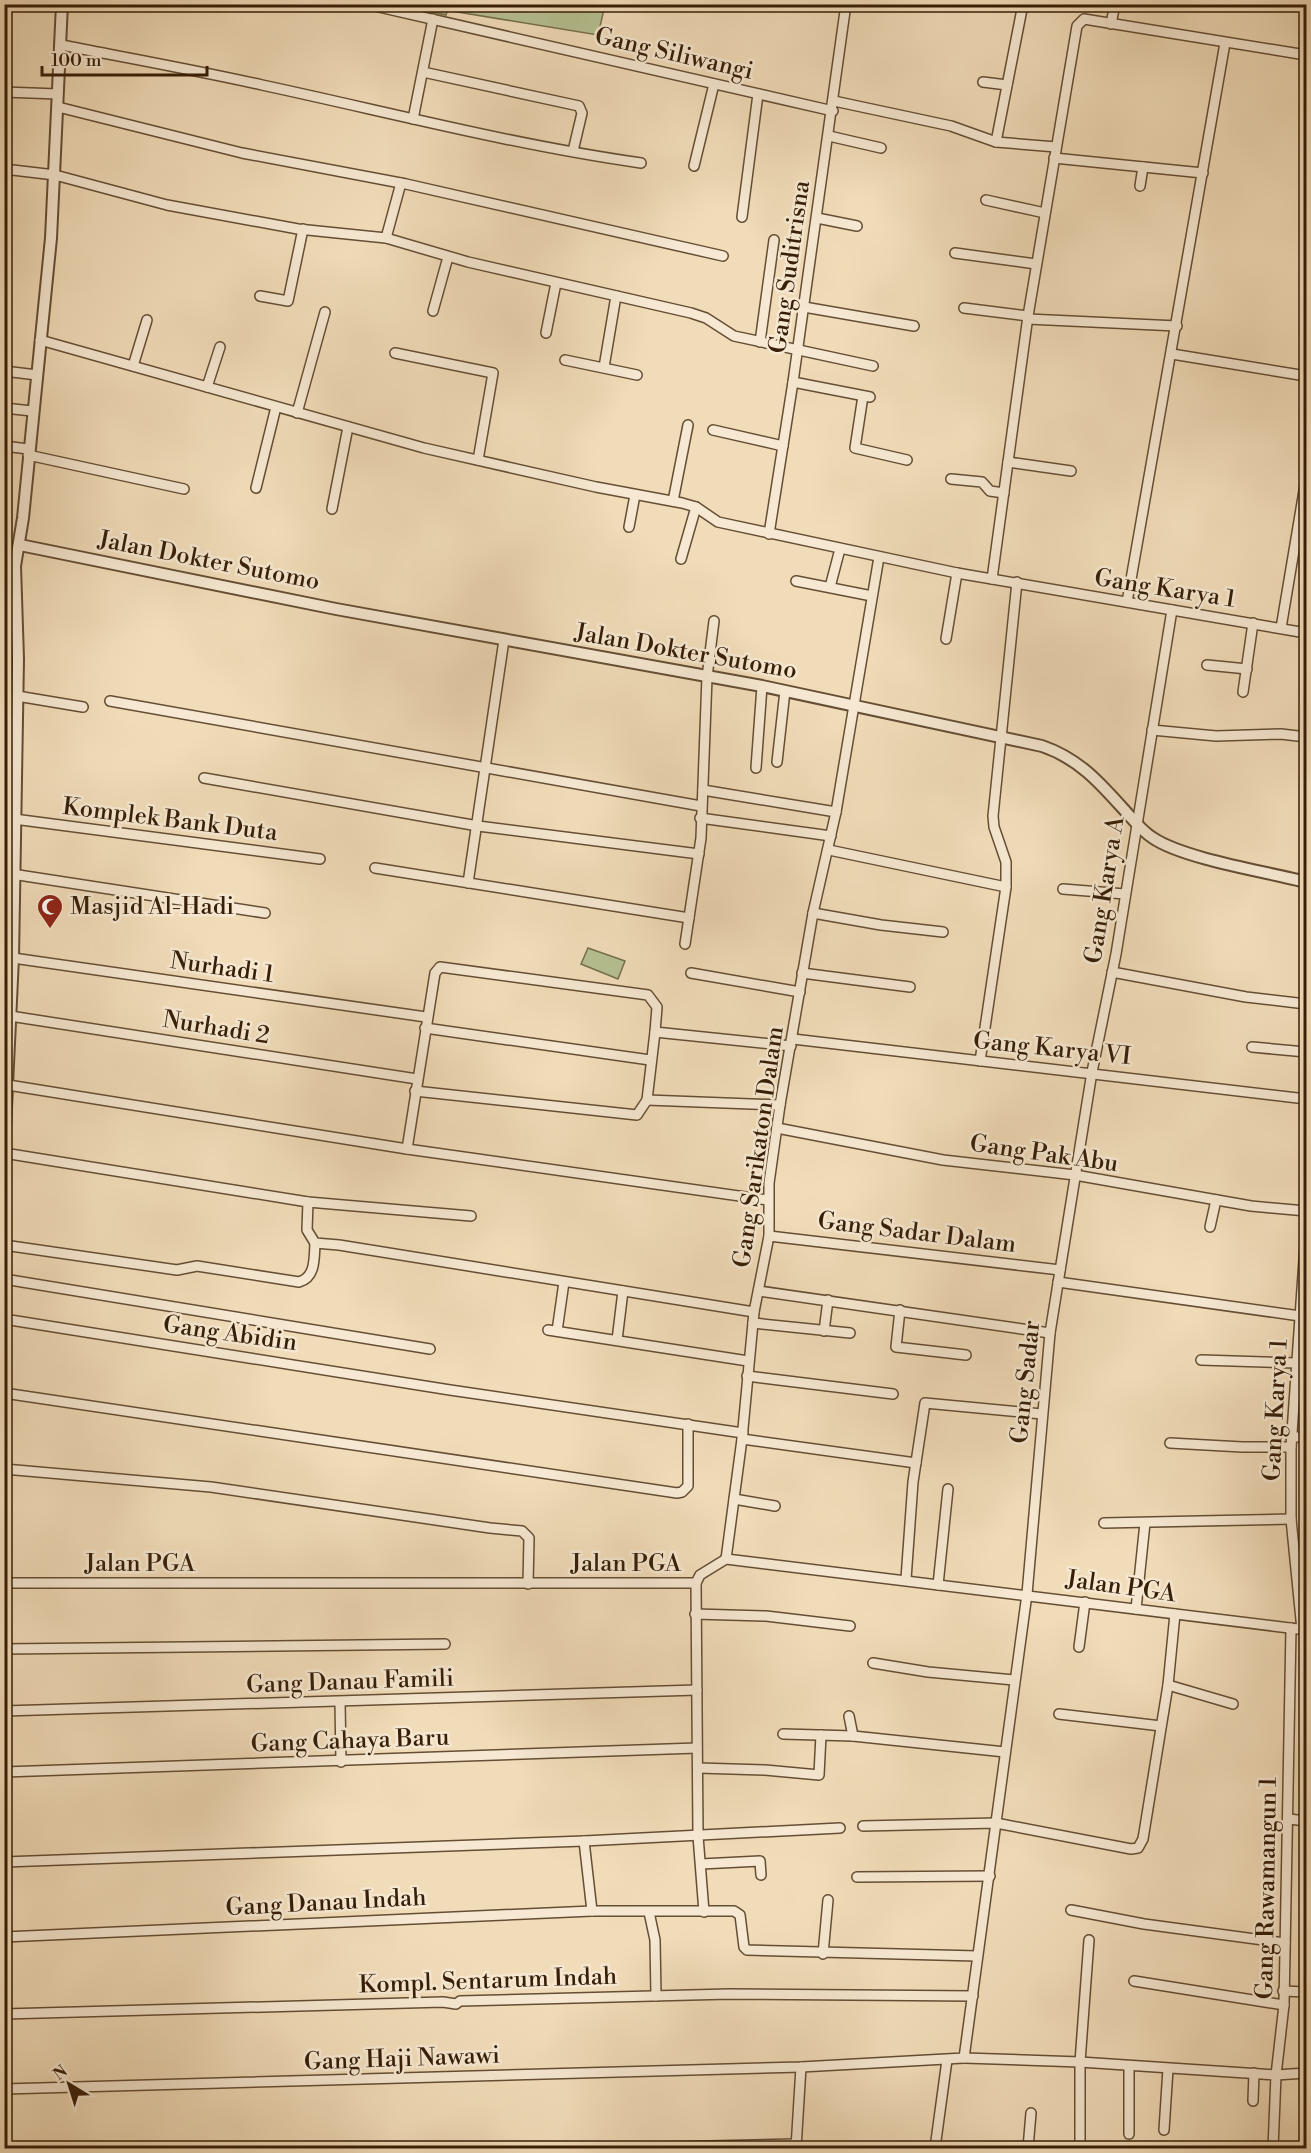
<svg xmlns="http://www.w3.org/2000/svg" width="1311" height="2153" viewBox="0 0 1311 2153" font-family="'Libre Bodoni',serif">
  <rect width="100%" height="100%" fill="#f1dcb9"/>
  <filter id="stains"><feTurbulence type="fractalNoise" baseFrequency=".00333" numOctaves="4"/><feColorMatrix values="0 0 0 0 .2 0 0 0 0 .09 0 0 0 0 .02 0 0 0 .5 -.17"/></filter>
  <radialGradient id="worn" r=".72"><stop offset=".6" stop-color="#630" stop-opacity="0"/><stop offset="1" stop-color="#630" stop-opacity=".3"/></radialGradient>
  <g fill="#b6c192" stroke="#76704c" stroke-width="1.5">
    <path d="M402,5h47l-3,10z"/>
    <path d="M454,5l151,-1v1l-7,30 -147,-24z"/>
    <path d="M588,948l37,13 -7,18 -37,-15z"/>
  </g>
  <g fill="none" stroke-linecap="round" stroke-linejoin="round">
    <defs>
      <g id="minor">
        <path d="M366,4l467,107"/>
        <path d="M1111,24l4,-20"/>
        <path d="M61,45c67,13 134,25 201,40 126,27 252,60 379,78"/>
        <path d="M423,72l156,34 3,7 -9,38"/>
        <path d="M983,82l24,3"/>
        <path d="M4,92l54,2"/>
        <path d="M834,101l117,25 45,16 60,5"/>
        <path d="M58,107l184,46 164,31 317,72"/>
        <path d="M413,119l20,-100"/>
        <path d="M829,136l52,12"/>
        <path d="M996,142l27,-138"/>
        <path d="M1054,158l149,15"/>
        <path d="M694,166l20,-82"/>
        <path d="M4,169l51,6 112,30 131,24 88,9 82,24 223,51 15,5 28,18 139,30"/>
        <path d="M1140,186l3,-19"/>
        <path d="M986,200l59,13"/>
        <path d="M742,217l16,-123"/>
        <path d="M817,218l40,8"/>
        <path d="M386,238l15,-55"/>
        <path d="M955,253l81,11"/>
        <path d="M260,296l28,5 15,-72"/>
        <path d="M804,307l110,19"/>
        <path d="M964,308l64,8"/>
        <path d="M433,311l15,-54"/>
        <path d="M1028,319l149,7"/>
        <path d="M546,333l10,-50"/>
        <path d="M40,340l384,108 172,39 86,16 14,4 22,15 239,51 349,60"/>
        <path d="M760,342l14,-102"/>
        <path d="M395,353l98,20 -15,87"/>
        <path d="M1172,354l134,22"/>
        <path d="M565,360l72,15"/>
        <path d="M133,366l14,-46"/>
        <path d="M604,367l12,-71"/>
        <path d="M4,371l33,4"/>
        <path d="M793,382l77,15"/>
        <path d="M207,387l13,-40"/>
        <path d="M863,396l-8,52 52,12"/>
        <path d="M4,408l28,3"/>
        <path d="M297,413l28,-101"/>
        <path d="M713,430l70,16"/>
        <path d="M4,446l24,3"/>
        <path d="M28,455l156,34"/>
        <path d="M1008,462l63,9"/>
        <path d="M951,479l31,3 8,9 14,2"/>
        <path d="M256,488l20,-81"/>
        <path d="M673,501l15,-76"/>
        <path d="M332,509l16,-82"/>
        <path d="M629,527l6,-32"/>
        <path d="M769,534l24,-152 53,-378"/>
        <path d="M681,559l15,-52"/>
        <path d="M992,579l36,-263 49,-290 7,-7 222,36"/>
        <path d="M796,581l76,15"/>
        <path d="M830,587l10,-38"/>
        <path d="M1127,602l98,-559"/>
        <path d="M1281,628l25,-149"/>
        <path d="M946,639l11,-66"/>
        <path d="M1207,665l40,4"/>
        <path d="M1243,692l10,-69"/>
        <path d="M17,696l66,11"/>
        <path d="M110,701l591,105"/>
        <path d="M1152,730l64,6 65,-2 25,3"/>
        <path d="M777,762l8,-71"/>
        <path d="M4,768l11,1"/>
        <path d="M756,768l6,-82"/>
        <path d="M204,778l274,48 221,28"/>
        <path d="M703,790l133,22"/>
        <path d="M700,818l131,18"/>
        <path d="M14,819l306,40"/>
        <path d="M829,850l177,37"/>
        <path d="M375,868l314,50"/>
        <path d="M12,874l253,39"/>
        <path d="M468,883l36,-243"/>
        <path d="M1063,889l62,5"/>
        <path d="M813,913l68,12 62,7"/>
        <path d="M685,944l16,-106 6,-161 7,-56"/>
        <path d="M13,958l413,59"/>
        <path d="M1112,972l134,25 60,7"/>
        <path d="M691,973l109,19"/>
        <path d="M802,973l108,14"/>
        <path d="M10,1016l407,63"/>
        <path d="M425,1028l225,32"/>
        <path d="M793,1039l513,60"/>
        <path d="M1252,1047l54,5"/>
        <path d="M980,1061l26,-174v-25l-12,-35 -1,-11 24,-234"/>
        <path d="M8,1085l399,64"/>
        <path d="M415,1091l222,24 10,-15 8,-68"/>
        <path d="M647,1100l133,5"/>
        <path d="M777,1128l166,32 132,15 176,31 55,5"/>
        <path d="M4,1153l304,49 -1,28 8,13 24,2 415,67"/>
        <path d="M768,1200l-361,-51 28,-176 5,-6 208,28 9,12 -2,25 136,14"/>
        <path d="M308,1202l163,14"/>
        <path d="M1210,1227l6,-27"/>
        <path d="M769,1236l291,34"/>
        <path d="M4,1245l173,25 20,-4 102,16c17,-5 15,-24 16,-39"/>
        <path d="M4,1279l426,70"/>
        <path d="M1058,1282l242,34"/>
        <path d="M759,1291l291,42"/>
        <path d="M900,1310l-4,37 70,8"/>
        <path d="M4,1319l446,71 293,43"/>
        <path d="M753,1323l97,10"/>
        <path d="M548,1330l200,31"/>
        <path d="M557,1331l7,-49"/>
        <path d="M824,1331l4,-31"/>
        <path d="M617,1340l6,-49"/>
        <path d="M1201,1360l95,3"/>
        <path d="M747,1376l146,18"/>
        <path d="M4,1393l673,100 5,-1 6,-6v-62"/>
        <path d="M1291,1437h15"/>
        <path d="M742,1439l174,24"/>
        <path d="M1170,1443l72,4h49"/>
        <path d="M4,1469l207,18 279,41 32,3 7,7 -1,46"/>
        <path d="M734,1499l41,7"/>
        <path d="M1104,1523l187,-4"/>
        <path d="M726,1559l16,-120 12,-127 15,-76v-53l11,-78 33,-192 23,-101 43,-255"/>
        <path d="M906,1579l7,-97 12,-79 117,11"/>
        <path d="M4,1583h692l4,-8 26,-16 580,71"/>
        <path d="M696,1583l2,253 6,76"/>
        <path d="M938,1585l10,-96"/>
        <path d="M1136,1609l9,-86"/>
        <path d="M695,1614l71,2 84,10"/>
        <path d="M1302,1630l-11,-111v-72l15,-216"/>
        <path d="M1079,1647l6,-45"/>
        <path d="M4,1649l441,-5"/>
        <path d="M873,1663l55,9 86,8"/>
        <path d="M1168,1685l65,19"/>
        <path d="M340,1702l1,60"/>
        <path d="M4,1711l693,-21"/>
        <path d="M1059,1714l102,12"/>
        <path d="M849,1716l4,20 152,16"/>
        <path d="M783,1734l70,2"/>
        <path d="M698,1768l67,2 54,5 2,-40"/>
        <path d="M4,1772l693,-24"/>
        <path d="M1289,1819l17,2"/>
        <path d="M863,1826l133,-3 135,26 7,-1 5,-9 25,-154 7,-71"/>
        <path d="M584,1841l8,70"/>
        <path d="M4,1862l580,-21 256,-13"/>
        <path d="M701,1864l59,-3 1,14"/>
        <path d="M857,1877l133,-1"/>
        <path d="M1071,1910l73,14 141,19"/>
        <path d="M649,1912l6,28 1,56"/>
        <path d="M4,1937l588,-26h142l6,4 4,32 3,3 230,6"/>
        <path d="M823,1954l5,-54"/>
        <path d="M1134,1981l150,24"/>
        <path d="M1283,1991l23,1"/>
        <path d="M4,2014l439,-12 13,2 4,-3 269,-7 244,2"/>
        <path d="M964,2058l116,4 196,13 30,-2"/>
        <path d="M4,2089l797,-22 163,-9 63,-464 23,-261 42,-261 24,-118 56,-344"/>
        <path d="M1253,2101l1,-28"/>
        <path d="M1164,2130l4,-61"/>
        <path d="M1129,2134v-67"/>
        <path d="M623,2148l173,-4"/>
        <path d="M796,2148l5,-81"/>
        <path d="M935,2148l12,-88"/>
        <path d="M1028,2148l3,-35"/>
        <path d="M1080,2148v-86l9,-122"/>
        <path d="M1273,2148l3,-73 8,-70 7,-377"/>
      </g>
      <g id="tertiary">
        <path d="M20,545l316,64 426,77 280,60c38,13 59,38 85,67 8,9 16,19 26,25 31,21 115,34 153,44"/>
        <path d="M4,1150l9,-192 5,-299 -3,-93 8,-48 28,-280 11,-234"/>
      </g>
    </defs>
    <use href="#minor" stroke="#654e34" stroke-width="12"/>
    <use href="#tertiary" stroke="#654e34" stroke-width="14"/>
    <use href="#minor" stroke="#f6e8d2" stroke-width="9"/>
    <use href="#tertiary" stroke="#f6e8d2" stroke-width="10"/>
  </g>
  <defs>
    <symbol id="mosque-pin" viewBox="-11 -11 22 30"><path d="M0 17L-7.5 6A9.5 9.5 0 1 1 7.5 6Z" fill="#8f2418" stroke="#f6e8d2"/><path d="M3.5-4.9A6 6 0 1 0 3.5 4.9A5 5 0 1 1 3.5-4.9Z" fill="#fff"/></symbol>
  </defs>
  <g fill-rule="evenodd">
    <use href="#mosque-pin" x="35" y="892" width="30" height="40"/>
  </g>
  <g text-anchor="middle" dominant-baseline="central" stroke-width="5" stroke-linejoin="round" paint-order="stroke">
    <g font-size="24" fill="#361e07" stroke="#f6e8d2">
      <text transform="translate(674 54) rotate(13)">Gang Siliwangi</text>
      <text transform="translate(790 267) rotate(-82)">Gang Suditrisna</text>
      <text transform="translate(209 561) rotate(11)">Jalan Dokter Sutomo</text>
      <text transform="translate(1165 589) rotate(9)">Gang Karya 1</text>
      <text transform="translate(686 652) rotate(10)">Jalan Dokter Sutomo</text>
      <text transform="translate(170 820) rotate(7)">Komplek Bank Duta</text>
      <text transform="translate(1105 890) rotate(-81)">Gang Karya A</text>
      <text transform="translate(222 968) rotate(8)">Nurhadi 1</text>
      <text transform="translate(216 1028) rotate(9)">Nurhadi 2</text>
      <text transform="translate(1052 1049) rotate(6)">Gang Karya VI</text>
      <text transform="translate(759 1147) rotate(-82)">Gang Sarikaton Dalam</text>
      <text transform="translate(1044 1154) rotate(8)">Gang Pak Abu</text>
      <text transform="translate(917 1233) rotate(7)">Gang Sadar Dalam</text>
      <text transform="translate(230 1334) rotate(8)">Gang Abidin</text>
      <text transform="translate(1026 1382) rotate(-84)">Gang Sadar</text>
      <text transform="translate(1276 1410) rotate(-87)">Gang Karya 1</text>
      <text x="140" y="1564">Jalan PGA</text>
      <text x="626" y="1564">Jalan PGA</text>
      <text transform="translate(1121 1587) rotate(8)">Jalan PGA</text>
      <text transform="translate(350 1682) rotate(-2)">Gang Danau Famili</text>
      <text transform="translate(350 1741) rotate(-2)">Gang Cahaya Baru</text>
      <text transform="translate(1267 1888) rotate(-89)">Gang Rawamangun 1</text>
      <text transform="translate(326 1903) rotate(-3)">Gang Danau Indah</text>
      <text transform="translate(488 1981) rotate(-2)">Kompl. Sentarum Indah</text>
      <text transform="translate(402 2059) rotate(-2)">Gang Haji Nawawi</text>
    </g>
    <g font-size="24" fill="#361e07" stroke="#f6e8d2" text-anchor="start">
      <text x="70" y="907">Masjid Al-Hadi</text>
    </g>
  </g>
  <rect width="1311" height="2153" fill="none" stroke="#f1dcb9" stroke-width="24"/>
  <rect x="6" y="6" width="1299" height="2141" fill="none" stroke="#361e07" stroke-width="3"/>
  <rect x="12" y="12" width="1287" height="2129" fill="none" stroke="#361e07" stroke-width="1.5"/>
  <g transform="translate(69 2084) rotate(322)" stroke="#f6e8d2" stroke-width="4.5" paint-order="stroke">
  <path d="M0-4.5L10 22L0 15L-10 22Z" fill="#361e07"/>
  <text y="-9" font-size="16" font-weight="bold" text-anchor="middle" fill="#361e07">N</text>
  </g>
  <path d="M42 66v9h165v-9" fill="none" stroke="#361e07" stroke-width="3"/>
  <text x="51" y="66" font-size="18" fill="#361e07" stroke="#f6e8d2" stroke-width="4.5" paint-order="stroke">100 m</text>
  <rect width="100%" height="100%" filter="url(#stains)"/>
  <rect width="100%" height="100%" fill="url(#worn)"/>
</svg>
